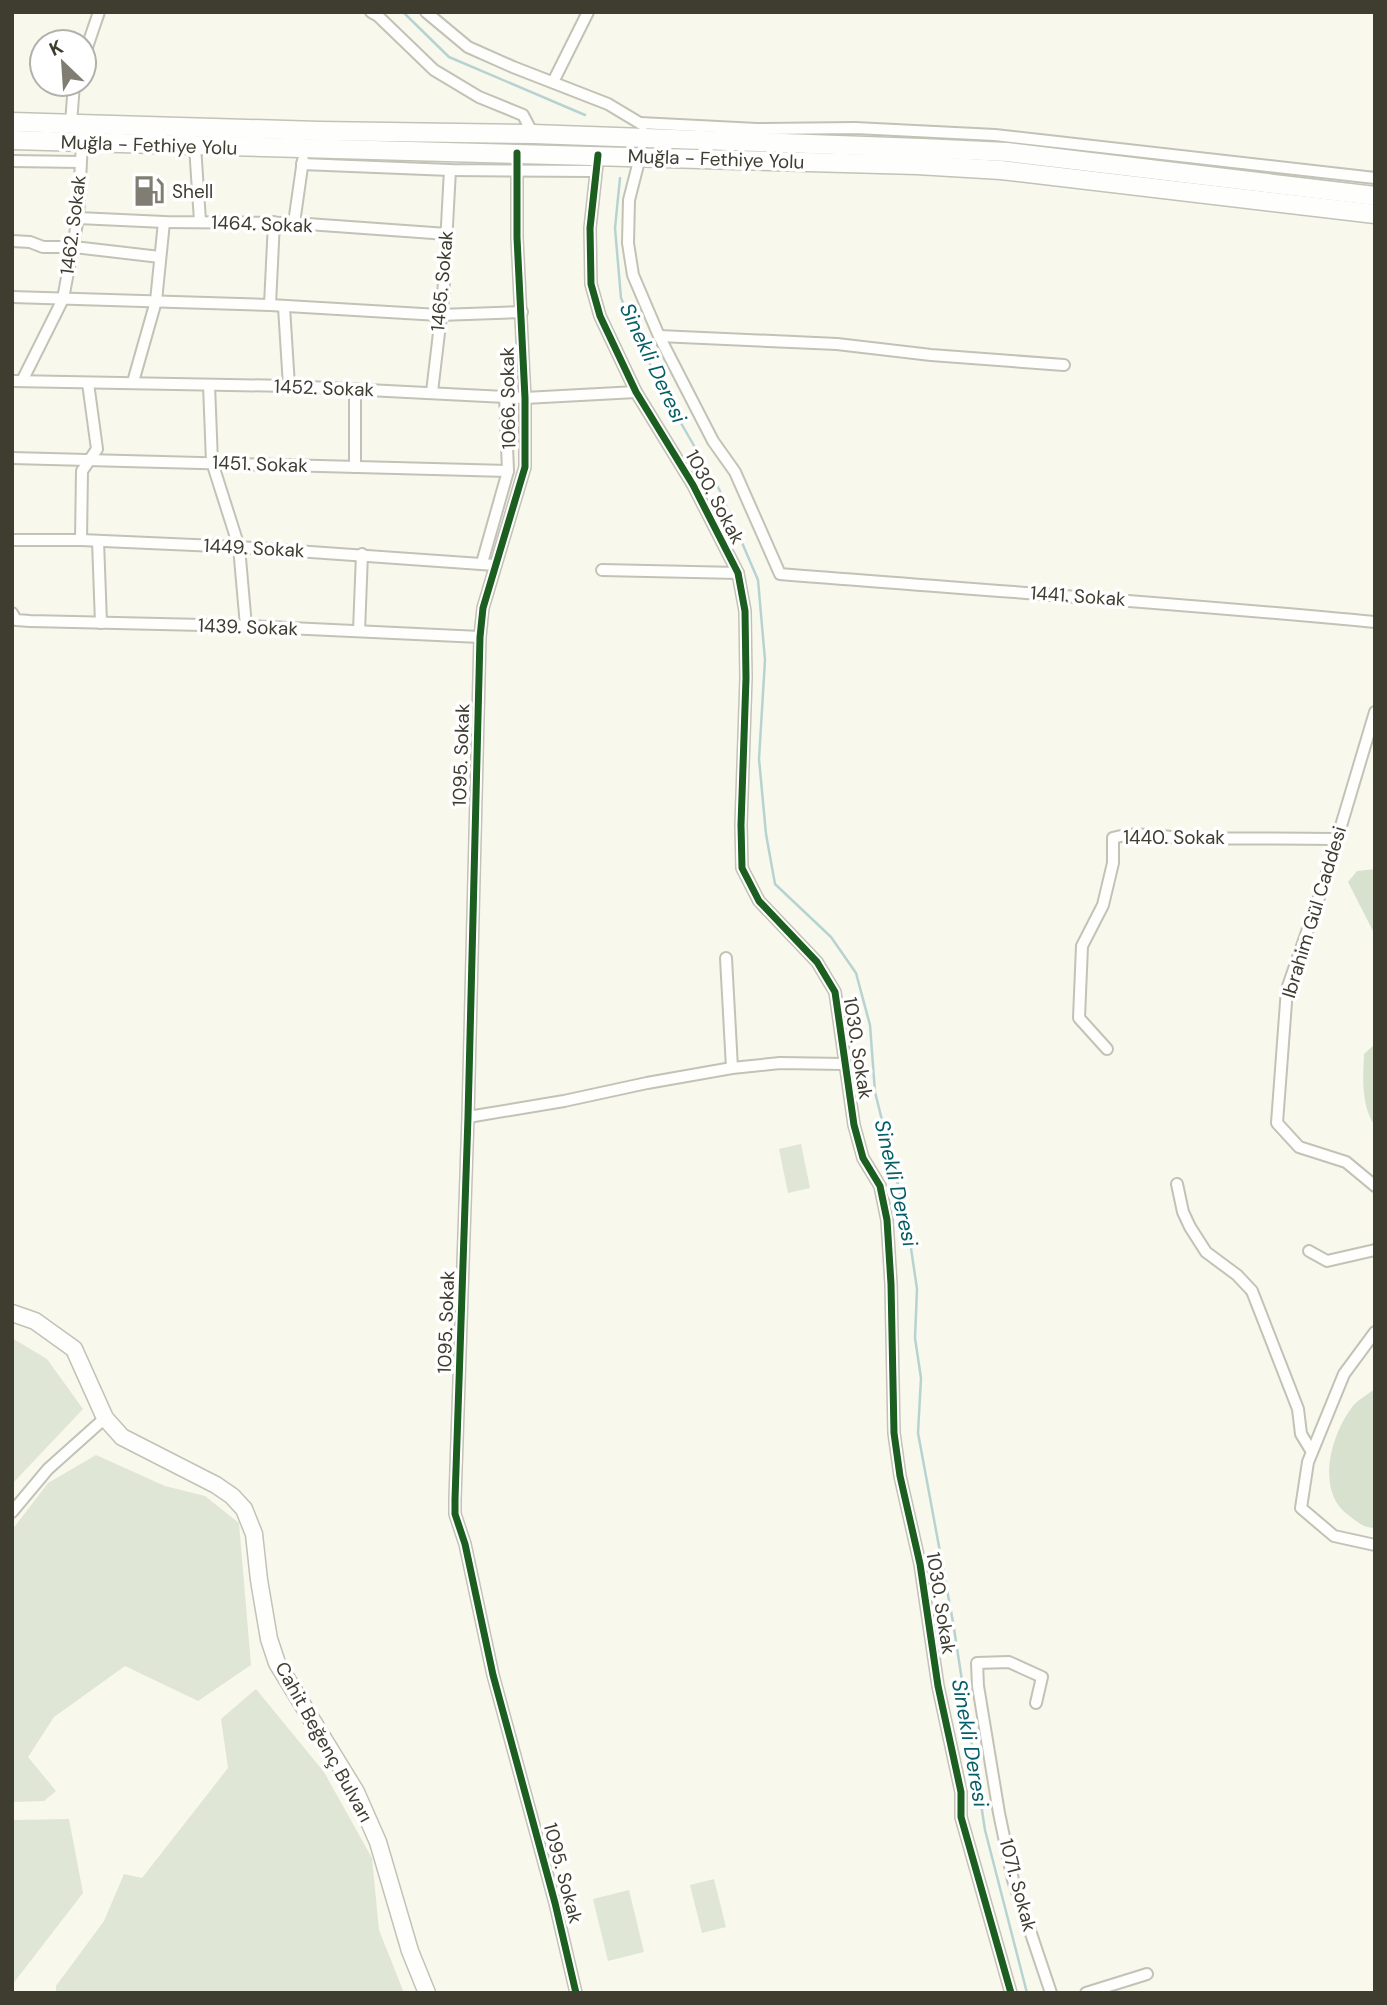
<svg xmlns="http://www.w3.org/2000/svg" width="1387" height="2005" viewBox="0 0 1387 2005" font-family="'DM Sans',sans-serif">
  <rect width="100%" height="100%" fill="#f9f8ed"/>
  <g fill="#dfe6d5">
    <path d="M801,1144l9,44 -22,5 -9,-44z"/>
    <path d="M12,1338l35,21 36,50 -71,75z"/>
    <path d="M96,1455l69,31 40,10 34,27 12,142 -53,36 -73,-35 -71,51 -26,40 28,34 -12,10 -32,1v-272l36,-47z"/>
    <path d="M256,1689l68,83 48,86 7,72 25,63h-348v-7l48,-65 20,-47 18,4 86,-110 -7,-49z"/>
    <path d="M69,1819l14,74 -71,92v-165z"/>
    <path d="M714,1879l12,48 -24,6 -12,-48z"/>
    <path d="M629,1890l15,62 -36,9 -15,-62z"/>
  </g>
  <g fill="#d7e1cd">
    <path d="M1375,869v66l-27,-53 9,-11z"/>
    <path d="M1375,1044v82c-14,-21 -12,-47 -11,-72z"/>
    <path d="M1375,1389v139c-12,0 -19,-7 -28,-14 -31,-24 -16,-77 3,-104 5,-9 17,-15 25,-21z"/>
  </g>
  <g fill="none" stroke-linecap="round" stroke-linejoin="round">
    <g stroke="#b6d3d2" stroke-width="2.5">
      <path d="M403,12l46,45 136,58"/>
      <path d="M620,178l-5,50 6,70 38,87 60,104 39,91 7,80 -6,99 7,75 9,50 56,53 25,36 14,52 5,67 32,129 10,68 -2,49 6,40 -3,55 35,189 32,208 42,163"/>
    </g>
    <defs>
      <g id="minor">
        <path d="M371,12l7,4 56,54 45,27 44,18 10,19"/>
        <path d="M426,12l42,35 45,20 95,37 35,21"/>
        <path d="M84,56l15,-44"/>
        <path d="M553,82l35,-70"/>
        <path d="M71,123l3,-39"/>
        <path d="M640,123l117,6 98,-1 140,7 380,43"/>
        <path d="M195,146l5,75"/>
        <path d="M517,153v85l8,160v69l-42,141 -3,29 -12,480 -13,382v15l10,30 28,131 62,228 21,90"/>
        <path d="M598,155l-8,73 1,56 9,32 36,76 57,93 45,88 7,38 1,67 -5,147 1,43 17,33 58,61 18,30 19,133 9,33 17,28 7,34 4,64 3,149 6,43 20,88 18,122 23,106v25l50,176"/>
        <path d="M640,157l-11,43 -1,43 5,32 26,61 54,105 22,31 45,102c198,16 397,29 595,48"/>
        <path d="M12,161l68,1"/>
        <path d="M302,164l148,6 146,1"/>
        <path d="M78,218l86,4 130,1 153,11"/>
        <path d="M294,223l9,-63"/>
        <path d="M12,241l18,1 13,5h31l86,10"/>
        <path d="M12,297l258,8 169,10 83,-3"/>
        <path d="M270,305l4,-83"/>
        <path d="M284,307l5,79"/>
        <path d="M659,336l178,8 94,11 133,10"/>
        <path d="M12,381l277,5 236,12 111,-6"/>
        <path d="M22,381l41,-82 15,-81 4,-75"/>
        <path d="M133,382l23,-81 8,-79"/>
        <path d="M209,385l3,77 27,85 7,79"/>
        <path d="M355,390v77"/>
        <path d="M432,392l11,-93 7,-129"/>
        <path d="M12,458l496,13"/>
        <path d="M12,540h69l158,7 256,18"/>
        <path d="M81,540l1,-69 15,-22 -9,-66"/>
        <path d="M98,541l3,82"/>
        <path d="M482,563l26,-92 -3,-75"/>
        <path d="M602,570l136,3"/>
        <path d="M12,613l4,7 14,1 216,5 234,11"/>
        <path d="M359,631l3,-77"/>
        <path d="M1375,712l-51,171 -37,106 -10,134 22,24 47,15 29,24"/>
        <path d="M726,958l6,110"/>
        <path d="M1107,1049l-28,-31 3,-72 21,-41 10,-42v-25c25,-8 50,0 76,0 49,1 98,0 148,1"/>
        <path d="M468,1117l96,-16 83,-18 85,-15 48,-5 64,1"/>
        <path d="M1177,1184l6,28 7,15 16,25 31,23 15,16 46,118 3,25 11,18"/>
        <path d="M1309,1251l18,10 48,-11"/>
        <path d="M1375,1332l-31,42 -36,88 -7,46 33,28 41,9"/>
        <path d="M12,1512l36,-43 57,-51"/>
        <path d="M1036,1703l6,-26 -33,-15 -32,1 1,23 21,127 14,67 38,113"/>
        <path d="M1086,1993l61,-19"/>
      </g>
      <path id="secondary" d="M12,1313l23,8 39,28 31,69 17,19 94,48 16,11 12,13 10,25 5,46 10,59 8,24 79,129 22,50 32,109 17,42"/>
      <g id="trunk">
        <path d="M12,122l307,9 214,3 388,14 86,4 368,44"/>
        <path d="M12,140l905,25 84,5 374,44"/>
      </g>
    </defs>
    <use href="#minor" stroke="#c3c2b7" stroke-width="14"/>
    <use href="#secondary" stroke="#c3c2b7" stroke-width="19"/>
    <use href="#trunk" stroke="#c3c2b7" stroke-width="21"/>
    <use href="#minor" stroke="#fefefc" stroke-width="10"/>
    <use href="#secondary" stroke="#fefefc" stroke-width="16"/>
    <use href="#trunk" stroke="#fefefc" stroke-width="18"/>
    <defs>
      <g id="cycleway">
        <path d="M517,153v85l8,160v69l-42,141 -3,29 -12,480 -13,382v15l10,30 28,131 62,228 21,90"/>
        <path d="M598,155l-8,73 1,56 9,32 36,76 57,93 45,88 7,38 1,67 -5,147 1,43 17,33 58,61 18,30 19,133 9,33 17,28 7,34 4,64 3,149 6,43 20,88 18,122 23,106v25l50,176"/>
      </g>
    </defs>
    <use href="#cycleway" stroke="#fff" stroke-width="11"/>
    <use href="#cycleway" stroke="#1b5e20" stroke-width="7"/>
  </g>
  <defs>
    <symbol id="fuel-bare" viewBox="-9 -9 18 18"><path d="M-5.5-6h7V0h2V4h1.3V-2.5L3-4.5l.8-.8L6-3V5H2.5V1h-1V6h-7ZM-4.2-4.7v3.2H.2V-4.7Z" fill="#807e72" stroke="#fff" stroke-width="2.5" paint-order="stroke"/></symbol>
  </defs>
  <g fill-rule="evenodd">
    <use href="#fuel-bare" x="127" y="169" width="44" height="44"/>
  </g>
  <g text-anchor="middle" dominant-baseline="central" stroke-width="7" stroke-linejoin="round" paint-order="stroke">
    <g font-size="19" fill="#3f3d30" stroke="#fff">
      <text transform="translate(149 145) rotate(2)">Muğla - Fethiye Yolu</text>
      <text transform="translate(716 159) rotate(2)">Muğla - Fethiye Yolu</text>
      <text transform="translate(262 224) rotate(2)">1464. Sokak</text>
      <text transform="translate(73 225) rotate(-83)">1462. Sokak</text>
      <text transform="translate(442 281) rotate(-85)">1465. Sokak</text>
      <text transform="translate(324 388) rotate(2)">1452. Sokak</text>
      <text transform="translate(508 398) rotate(-91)">1066. Sokak</text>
      <text transform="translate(260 464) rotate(2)">1451. Sokak</text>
      <text transform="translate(715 497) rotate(62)">1030. Sokak</text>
      <text transform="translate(254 548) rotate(3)">1449. Sokak</text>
      <text transform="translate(1078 596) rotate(4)">1441. Sokak</text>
      <text transform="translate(248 627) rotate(2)">1439. Sokak</text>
      <text transform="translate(461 755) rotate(-88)">1095. Sokak</text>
      <text x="1174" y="837">1440. Sokak</text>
      <text transform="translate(1314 912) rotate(-73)">Ibrahim Gül Caddesi</text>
      <text transform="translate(858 1048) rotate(81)">1030. Sokak</text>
      <text transform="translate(446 1322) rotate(-88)">1095. Sokak</text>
      <text transform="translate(941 1603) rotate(81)">1030. Sokak</text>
      <text transform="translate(324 1742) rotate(61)">Cahit Beğenç Bulvarı</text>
      <text transform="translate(563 1873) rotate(75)">1095. Sokak</text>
      <text transform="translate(1018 1885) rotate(75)">1071. Sokak</text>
    </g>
    <g font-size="19" fill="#3f3d30" stroke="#fff" text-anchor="start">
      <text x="172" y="191">Shell</text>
    </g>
    <g font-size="21" font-style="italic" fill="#055e66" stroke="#fff">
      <text transform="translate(653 363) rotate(65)">Sinekli Deresi</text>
      <text transform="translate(896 1183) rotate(77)">Sinekli Deresi</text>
      <text transform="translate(970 1743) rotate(80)">Sinekli Deresi</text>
    </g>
  </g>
  <rect width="1387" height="2005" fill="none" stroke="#3f3d30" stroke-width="28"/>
  <g transform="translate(63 63) rotate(335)"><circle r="33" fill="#ffffff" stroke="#b2b1ac" stroke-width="2"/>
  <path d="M0-5L12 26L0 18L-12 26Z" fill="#807e72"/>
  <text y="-10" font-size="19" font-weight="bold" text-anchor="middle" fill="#3f3d30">K</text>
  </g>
</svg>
